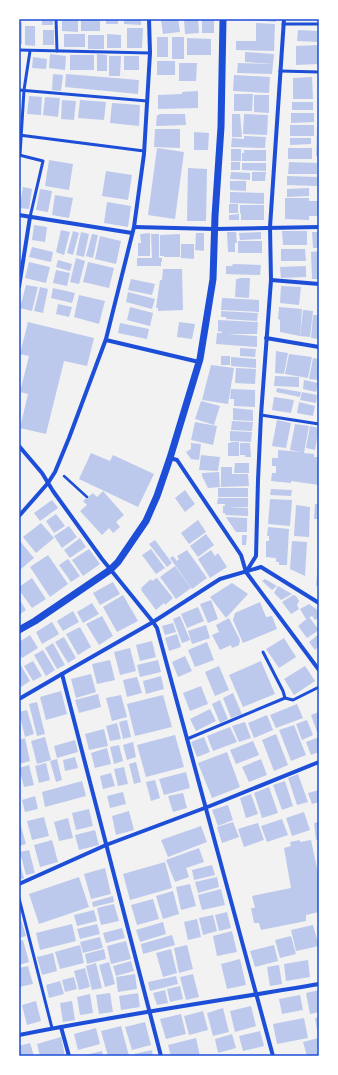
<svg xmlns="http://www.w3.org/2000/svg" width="338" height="1075" viewBox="0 0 338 1075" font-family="'DM Sans',sans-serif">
  <rect width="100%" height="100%" fill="#f2f2f2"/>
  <g fill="#bdc9ec">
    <rect x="42" y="19" width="11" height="6"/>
    <path d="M62,19h16v13l-16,-1z"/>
    <rect x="81" y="19" width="19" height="12"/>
    <rect x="106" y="19" width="12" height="5"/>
    <path d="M124,19h17v6l-17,-1z"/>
    <path d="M161,19h17l2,13 -17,2z"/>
    <path d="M184,19h14l1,14 -14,1z"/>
    <rect x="202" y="19" width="12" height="14"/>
    <path d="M251,19h25v3l-25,-2z"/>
    <rect x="19" y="22" width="3" height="22"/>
    <path d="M256,23l19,1 -1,27 -38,-1v-9h20z"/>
    <path d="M25,26h10v20l-10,-1z"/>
    <path d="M127,28h16l-1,20h-15z"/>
    <rect x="43" y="30" width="11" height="15"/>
    <path d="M298,30l20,1 -1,11 -20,-1z"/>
    <rect x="64" y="34" width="21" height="13"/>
    <path d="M107,34l14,1v13h-14z"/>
    <rect x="88" y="35" width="16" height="14"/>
    <rect x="157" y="37" width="11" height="20"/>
    <rect x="172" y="37" width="12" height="22"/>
    <path d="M187,38l24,1v16h-24z"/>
    <path d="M319,45v19l-23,1v-19z"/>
    <path d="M245,52l29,2 -1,10 -28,-2z"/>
    <path d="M50,54l16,2 -1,14 -16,-2z"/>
    <path d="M97,54l10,1v16h-10z"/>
    <rect x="70" y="55" width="24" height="15"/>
    <path d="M109,56h12l-1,20h-11z"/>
    <rect x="124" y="56" width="15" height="14"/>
    <path d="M33,57l14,2 -1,10 -14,-1z"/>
    <rect x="157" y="61" width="18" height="14"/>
    <path d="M179,63h18l-1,18h-17z"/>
    <path d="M238,63l35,1 -1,10 -35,-1z"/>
    <path d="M53,74l10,1 -2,16 -9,-1z"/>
    <path d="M66,74l73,6 -1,14 -73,-7z"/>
    <path d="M234,75l36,2 -1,16 -36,-2z"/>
    <path d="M312,77l1,22h-20v-21z"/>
    <path d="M198,91v17l-40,1v-14l24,-1v-2z"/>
    <path d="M234,94h19l-1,17h-18z"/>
    <path d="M254,95h15v18l-15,-1z"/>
    <path d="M29,96l13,1 -1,18 -14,-1z"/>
    <path d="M45,97l15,1 -2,19 -15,-2z"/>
    <path d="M62,100l14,1 -2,19 -13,-1z"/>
    <path d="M80,100l26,2 -2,18 -26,-2z"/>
    <rect x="292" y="102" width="21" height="8"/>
    <path d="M112,103l28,2 -1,21 -29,-3z"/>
    <path d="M291,113h23v9l-23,1z"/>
    <path d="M159,114h26l1,11 -30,1 1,-11h2z"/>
    <path d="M232,114h8l2,23h-10z"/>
    <path d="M244,114l24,1 -1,20 -24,-1z"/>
    <rect x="290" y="125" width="24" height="11"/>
    <path d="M317,127h2v29h-3z"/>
    <path d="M155,129h25v19l-26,-1z"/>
    <path d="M194,132l15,1 -1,17h-14z"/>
    <path d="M244,136l22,1 -1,11 -34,-1 1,-9 12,1z"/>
    <path d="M290,138h21v6l-21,1z"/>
    <path d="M157,148l27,4 -9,67 -27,-4z"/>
    <rect x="288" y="148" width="24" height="11"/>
    <rect x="231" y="149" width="10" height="12"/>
    <path d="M244,150h22v11h-24v-8h2z"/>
    <path d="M49,160l24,4 -4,26 -24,-4z"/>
    <rect x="231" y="162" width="9" height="8"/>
    <path d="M289,162l28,1v11h-29z"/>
    <path d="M242,163h24v8l-24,-1z"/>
    <path d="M188,168l19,1 -1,52h-19z"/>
    <path d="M106,171l26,4 -4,25 -26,-4z"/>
    <path d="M231,172l19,1v7l-20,-1z"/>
    <path d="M252,172h14l-1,9h-13z"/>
    <path d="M287,176l31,1 -1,9 -30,-1z"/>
    <path d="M230,181h16v10l-16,-1z"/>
    <path d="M23,187l9,2 -3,20 -10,-1z"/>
    <path d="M309,188v8l-22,1v-8z"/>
    <path d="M40,189l12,2 -4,21 -12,-2z"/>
    <path d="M230,192l34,1v11l-34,-1z"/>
    <path d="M55,195l18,3 -4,20 -17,-3z"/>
    <path d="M285,198h24v3h10v15h-10v4l-24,-1z"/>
    <path d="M107,202l24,4 -3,21 -24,-4z"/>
    <rect x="229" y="204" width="9" height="9"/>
    <path d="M240,205h24v15h-23v-6l-1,-1z"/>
    <path d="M239,214v6h-10v-5z"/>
    <path d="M34,225l13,2 -2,15 -13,-2z"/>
    <path d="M61,230l9,2 -6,23 -8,-3z"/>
    <path d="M73,231l6,2 -6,22 -6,-2z"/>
    <path d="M282,231h25v14h-24z"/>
    <path d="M81,232l8,2 -5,23 -8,-2z"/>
    <path d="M227,232h9l1,11h-2v9h-7z"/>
    <path d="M261,232v7l-21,1 -1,-7z"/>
    <path d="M312,232h7v16h-6z"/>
    <path d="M150,233v23h-12v-13h3l-1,-9z"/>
    <path d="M196,233h8v18l-9,-1z"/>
    <path d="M92,234l6,1 -5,23 -7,-2z"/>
    <path d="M151,234h8v24h3v4h-1v4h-24v-8h15z"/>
    <path d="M180,234v23h-16v-1h-4v-21z"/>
    <path d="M100,236l21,5 -5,23 -21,-5z"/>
    <rect x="238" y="241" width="24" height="12"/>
    <path d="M181,244h13v15l-13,-1z"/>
    <path d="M32,247l21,5 -2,10 -22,-5z"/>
    <path d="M281,249h24l1,12h-25z"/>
    <path d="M319,251v28h-7l-1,-27z"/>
    <path d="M76,258l9,3 -6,23 -9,-2z"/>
    <path d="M58,260l14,4 -2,7 -14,-4z"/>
    <path d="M29,262l21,5 -4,16 -21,-5z"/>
    <path d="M88,262l26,6 -5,20 -26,-6z"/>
    <path d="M233,264l28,1 -1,10 -34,-1v-8h6z"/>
    <path d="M306,266v11l-25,1 -1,-11z"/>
    <path d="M163,269h19l1,41 -25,1v-3h-2l4,-28h2z"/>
    <path d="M56,270l14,3 -3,13 -14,-3z"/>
    <path d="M239,278h11l-1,20 -14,-1 1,-18h3z"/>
    <path d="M131,279l24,5 -3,11 -24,-5z"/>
    <path d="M26,285l12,2 -6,24 -12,-3z"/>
    <path d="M281,286l20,1 -2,18 -19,-2z"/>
    <path d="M40,287l8,2 -5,24 -9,-2z"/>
    <path d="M53,288l22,5 -3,10 -21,-5z"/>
    <path d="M128,292l27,7 -3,10 -26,-7z"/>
    <path d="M79,295l26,6 -6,23 -25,-7z"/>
    <path d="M222,298l37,2v12l-38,-2z"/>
    <path d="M58,304l14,3 -3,10 -13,-3z"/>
    <path d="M130,307l23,6 -3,13 -23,-6z"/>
    <path d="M279,307l23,2 -2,27 -20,-4v-12l-2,-1z"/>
    <path d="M303,310l10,1 -3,26 -10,-1z"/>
    <path d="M221,311l37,2 -1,8 -31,-2v-2h-5z"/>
    <path d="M313,315h6v24l-8,-1z"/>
    <path d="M218,320l40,2 -1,12h-30l30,2v11l-41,-3 1,-11h5l-1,-2 -3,1z"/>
    <path d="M28,322l66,16 -7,28 -23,-5 -18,73 -26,-6 8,-34 -8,-2 9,-36 -9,-2z"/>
    <path d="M179,322l16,2 -3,15 -15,-2z"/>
    <path d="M120,323l29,6 -2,10 -29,-6z"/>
    <path d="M240,348l16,1 -1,8 -15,-1z"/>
    <path d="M276,351l12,2 -4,21 -9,-1z"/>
    <path d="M289,354l23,3 -4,21 -23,-4z"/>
    <rect x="221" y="356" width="9" height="9"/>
    <path d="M231,357l25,2v9l-25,-2z"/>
    <path d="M313,358l6,1v14l-1,7 -9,-1z"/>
    <path d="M211,365l23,3 -6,36 -26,-4z"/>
    <path d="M236,368l20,1 -1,15 -20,-1z"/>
    <path d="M275,376l24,1v10l-25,-1z"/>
    <path d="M304,380l14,3 -2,9 -13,-3z"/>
    <path d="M277,388l24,4 -1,5 -24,-5z"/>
    <path d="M231,389l24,1v17l-21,-1v-7h-4z"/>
    <path d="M302,392l15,3 -1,8 -16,-3z"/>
    <path d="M274,397l20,3 -3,13 -19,-3z"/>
    <path d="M201,401l19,5 -6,19 -19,-6z"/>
    <path d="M299,402l16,4 -2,10 -16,-3z"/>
    <path d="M233,408l20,2v11l-20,-1z"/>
    <path d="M277,420l14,3 -5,25 -14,-2z"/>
    <path d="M232,421l21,1 -1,9 -21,-1z"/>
    <path d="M195,422l22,4 -4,19 -22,-5z"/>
    <path d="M295,424l14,2 -5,27 10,1v3h5v28l-28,-4v2l-20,-2 1,-8h4v-7h-4v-8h6v-8l23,2 -11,-2z"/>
    <path d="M310,426l9,2 -4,22 -9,-2z"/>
    <path d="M230,431l22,1 -1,10 -21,-1z"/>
    <path d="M231,442h8v14h-11v-13h3z"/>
    <path d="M191,443l10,1 -2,16 -8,-1 -5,-7 5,-3z"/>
    <path d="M240,443h10l1,14h-6v-2h-5z"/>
    <path d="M91,453l19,8 3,-6 41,19 -16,33 -59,-28z"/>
    <path d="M201,455l19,2 -2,14 -19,-1z"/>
    <path d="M235,463h14v10h-15z"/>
    <path d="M221,467h11v7h16l1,12 -28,1z"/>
    <path d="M219,472l1,15 -12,1 -6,-12v-3z"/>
    <rect x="218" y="488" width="30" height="9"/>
    <path d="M271,489l21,1 -1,6 -21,-1z"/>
    <path d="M185,490l10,14 -10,8 -10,-14z"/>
    <path d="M103,491l21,24 -8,7 4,5 -7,6 -4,-5 -7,7 -22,-24 7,-6 -4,-4 10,-8 4,4z"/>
    <path d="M218,498h30v9h-21l21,1v8l-23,-1v-2h-2v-7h2v-2h-8z"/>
    <path d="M270,499l22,1 -2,26 -22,-2z"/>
    <path d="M52,500l6,8 -18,13 -6,-8z"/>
    <path d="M315,504h4v15h-5z"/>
    <path d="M296,505l14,2 -1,30 -15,-1z"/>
    <path d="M56,514l9,12 -11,7 -8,-12z"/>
    <path d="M226,517l21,1v14h-11z"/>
    <path d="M198,520l8,12 -17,12 -8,-11z"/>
    <path d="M41,523l13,15 -18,15 -13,-16z"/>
    <path d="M69,526l8,11 -15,11 -8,-12z"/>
    <path d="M268,527l21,2 -2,36h-8v-3h-3v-4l-10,-1v-16h3v-5h-2z"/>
    <path d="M206,534l8,11 -16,12 -8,-11z"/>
    <path d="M242,535h5l-1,10h-4z"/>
    <path d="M80,538l6,9 -16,11 -6,-8z"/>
    <path d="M19,540l15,18 -13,11 -2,-3z"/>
    <path d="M155,540l17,23 -5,4 -18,-23z"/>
    <path d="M292,541l15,1 -2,34 -15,-7z"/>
    <path d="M89,549l11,15 -17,12 -11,-16z"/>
    <path d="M151,549l14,19 -9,6 -14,-19z"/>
    <path d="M187,550l20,28 -15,11 -22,-31 3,-2 4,5 2,-2 -2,-3z"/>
    <path d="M211,550l4,6 3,-3 9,14 -17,11 -12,-19z"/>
    <path d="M48,555l20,29 -18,13 -20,-30z"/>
    <path d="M68,559l12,17 -9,6 -12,-17z"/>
    <path d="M318,562h1v24h-3z"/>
    <path d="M175,566l16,22 -15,11 -16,-22z"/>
    <path d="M32,578l14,21 -14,9 -13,-18v-3z"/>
    <path d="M157,578l16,20 -8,7 -1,-2 -8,7 -15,-20 1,-1 -1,-1 10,-9 1,2z"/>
    <path d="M265,579l12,7 -5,4 -10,-9z"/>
    <path d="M113,582l7,12 -20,11 -7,-12z"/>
    <path d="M232,583l16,11 -22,24 -16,-21z"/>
    <path d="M278,586l14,8 -11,6 -7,-7z"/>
    <path d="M123,595l15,26 -21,11 -14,-25z"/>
    <path d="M293,595l3,1 3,5 -2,4 2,4 -8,5 -9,-12z"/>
    <path d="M19,599l7,11 -7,5z"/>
    <path d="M211,600l7,19 -10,4 -8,-19z"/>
    <path d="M260,602l6,15 6,-1 5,13 -34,14 -10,-23 2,-7z"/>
    <path d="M92,603l7,11 -16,9 -6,-11z"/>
    <path d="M309,604l10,7v7l-4,2 -3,-4 -6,3 -6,-10z"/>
    <path d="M198,607l6,14 -17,7 -6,-14z"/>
    <path d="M73,611l6,11 -16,9 -6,-10z"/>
    <path d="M102,616l11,20 -14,9 -13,-21z"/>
    <path d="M180,616l10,24 -8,3 -9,-24z"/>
    <path d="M309,617l10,13 -12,8 -9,-12z"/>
    <path d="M229,618l11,22 -1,5 -7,3 -1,-3 -11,5 -8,-15 7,-3 -3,-7z"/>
    <path d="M52,622l7,12 -17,10 -6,-12z"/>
    <path d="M173,623l3,9 -11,3 -3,-9z"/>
    <path d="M206,625l4,13 -18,6 -4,-13z"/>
    <path d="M80,627l11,20 -13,8 -12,-21z"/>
    <path d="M177,634l4,13 -12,4 -4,-13z"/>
    <path d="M319,634v12l-4,4 -6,-8z"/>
    <path d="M30,635l8,13 -16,10 -3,-5v-11z"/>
    <path d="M64,637l12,21 -8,5 -13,-21z"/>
    <path d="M284,638l12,19 -17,11 -13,-19z"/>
    <path d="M152,641l4,16 -16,4 -4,-16z"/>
    <path d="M207,642l7,18 -19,7 -7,-17z"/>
    <path d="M53,643l12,22 -8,4 -12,-21z"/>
    <path d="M130,648l6,23 -16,4 -6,-23z"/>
    <path d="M43,650l12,20 -9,6 -12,-21z"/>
    <path d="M185,656l7,15 -14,6 -6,-15z"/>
    <path d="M110,660l5,20 -18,4 -5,-20z"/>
    <path d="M158,660l3,12 -21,5 -3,-12z"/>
    <path d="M33,661l9,15 -9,5 -9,-15z"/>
    <path d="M261,661l14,33 -32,13 -14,-32z"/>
    <path d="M19,662l11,19 -9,6 -2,-3z"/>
    <path d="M219,666l10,24 -14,6 -10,-24z"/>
    <path d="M305,666l10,15 -21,14 -10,-16z"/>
    <path d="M91,674l5,18 -20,6 -5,-19z"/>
    <path d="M161,676l3,13 -18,5 -3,-13z"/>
    <path d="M137,677l5,16 -15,4 -4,-17z"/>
    <path d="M201,686l7,18 -18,7 -7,-18z"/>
    <path d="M61,691l6,23 -21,6 -6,-23z"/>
    <path d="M233,693l9,21 -11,4 -8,-20z"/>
    <path d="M98,694l3,13 -22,6 -4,-13z"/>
    <path d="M121,695l6,22 -15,4 -6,-23z"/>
    <path d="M163,695l9,32 -37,9 -8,-32z"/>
    <path d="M220,700l8,19 -8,4 -8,-19z"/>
    <path d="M37,702l8,32 -8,2 -8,-32z"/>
    <path d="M297,704l6,14 -27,10 -6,-13z"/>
    <path d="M210,709l6,12 -20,10 -6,-12z"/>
    <path d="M27,710l7,24 -9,3 -6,-25z"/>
    <path d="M319,712v19l-2,1 -6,-17z"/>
    <path d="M267,715l6,15 -19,8 -6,-15z"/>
    <path d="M127,720l4,17 -8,2 -4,-17z"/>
    <path d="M307,720l6,15 -11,5 -6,-16z"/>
    <path d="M245,722l6,16 -12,4 -7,-16z"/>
    <path d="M117,723l4,16 -11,2 -4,-15z"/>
    <path d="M294,725l12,30 -15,6 -12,-31z"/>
    <path d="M230,727l7,15 -24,9 -6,-15z"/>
    <path d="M104,729l4,17 -19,4 -4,-16z"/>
    <path d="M276,734l12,31 -14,6 -12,-31z"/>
    <path d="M175,735l9,32 -38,10 -9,-32z"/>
    <path d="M45,737l6,23 -14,4 -6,-23z"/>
    <path d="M204,737l6,15 -13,5 -6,-15z"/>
    <path d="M319,737v15l-8,3 -5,-13z"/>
    <path d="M25,738l5,23 -11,3v-24z"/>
    <path d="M75,740l3,12 -21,6 -3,-12z"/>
    <path d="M253,741l6,14 -23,9 -6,-14z"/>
    <path d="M133,742l3,15 -9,3 -4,-15z"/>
    <path d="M119,745l4,16 -9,3 -4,-17z"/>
    <path d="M107,748l4,16 -16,4 -4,-15z"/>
    <path d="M227,752l13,35 -28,11 -14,-35z"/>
    <path d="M75,757l3,11 -13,3 -2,-11z"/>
    <path d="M57,759l5,21 -6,2 -6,-21z"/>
    <path d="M261,759l6,16 -18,7 -7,-15z"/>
    <path d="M136,762l5,20 -7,2 -5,-20z"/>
    <path d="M46,763l4,17 -11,3 -4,-17z"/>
    <path d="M29,765l5,20 -10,2 -5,-19z"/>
    <path d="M124,767l4,17 -10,2 -4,-17z"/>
    <path d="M186,772l4,16 -26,7 -5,-16z"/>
    <path d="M111,773l4,13 -12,3 -3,-13z"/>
    <path d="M298,774l10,28 -11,3 -9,-27z"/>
    <path d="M155,780l5,18 -9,3 -5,-19z"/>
    <path d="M82,781l4,15 -41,11 -3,-15z"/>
    <path d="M285,781l8,25 -11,4 -9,-25z"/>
    <path d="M269,787l9,26 -16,5 -8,-25z"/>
    <path d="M319,790v12l-7,2 -4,-11z"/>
    <path d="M123,792l3,12 -16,4 -3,-12z"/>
    <path d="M183,793l4,15 -14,4 -5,-16z"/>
    <path d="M251,794l7,20 -12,4 -6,-20z"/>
    <path d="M35,796l3,13 -13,3 -3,-12z"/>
    <path d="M228,805l5,15 -15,6 -6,-16z"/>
    <path d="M89,809l4,17 -17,4 -4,-17z"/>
    <path d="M129,811l5,19 -18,5 -4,-19z"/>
    <path d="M304,812l6,18 -18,6 -6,-18z"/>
    <path d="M44,817l5,19 -17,4 -5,-19z"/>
    <path d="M68,818l5,20 -14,3 -5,-19z"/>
    <path d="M19,819l7,25 -7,2z"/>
    <path d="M282,819l6,16 -21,7 -6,-16z"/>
    <path d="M233,822l6,15 -17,6 -5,-16z"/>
    <path d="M319,822v17l-3,1 -2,-17z"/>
    <path d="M258,823l6,17 -20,7 -6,-18z"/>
    <path d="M201,826l6,16 -39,15 -7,-17z"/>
    <path d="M95,830l4,15 -20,5 -4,-15z"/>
    <path d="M52,840l6,22 -18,5 -6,-22z"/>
    <path d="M300,840v2l11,-2 8,38v34l-13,3v6l-45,9 -2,-7h-5l-3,-15h4l-3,-12 39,-8 -7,-40 7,-2 -1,-4z"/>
    <path d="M199,848l5,14 -18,6 3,9 -14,5 -9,-22z"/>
    <path d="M29,850l6,23 -9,2 -6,-23z"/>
    <path d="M19,861l5,17 -5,2z"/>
    <path d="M165,862l7,26 -42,12 -7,-26z"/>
    <path d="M212,865l3,10 -21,5 -2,-10z"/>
    <path d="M105,868l6,26 -20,5 -7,-25z"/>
    <path d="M79,877l10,30 -50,17 -10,-30z"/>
    <path d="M217,877l2,10 -21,6 -3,-11z"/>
    <path d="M190,884l6,22 -15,4 -5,-23z"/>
    <path d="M221,889l4,16 -23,5 -4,-15z"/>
    <path d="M173,891l6,23 -16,5 -7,-23z"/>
    <path d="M113,896l1,6 -21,5 -1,-5z"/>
    <path d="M153,899l6,20 -22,6 -6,-20z"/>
    <path d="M114,904l5,17 -18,4 -4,-17z"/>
    <path d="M94,910l3,11 -20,5 -3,-11z"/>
    <path d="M227,912l4,16 -12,3 -4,-16z"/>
    <path d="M19,913l7,23 -7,2z"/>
    <path d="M213,915l4,16 -14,4 -4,-17z"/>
    <path d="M197,919l4,18 -13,3 -4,-18z"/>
    <path d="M163,922l3,12 -26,8 -4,-12z"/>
    <path d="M72,924l4,17 -36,9 -4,-17z"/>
    <path d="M97,924l3,10 -20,5 -3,-10z"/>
    <path d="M313,925l6,21 -23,5 -5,-21z"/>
    <path d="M122,928l3,10 -19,5 -3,-10z"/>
    <path d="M232,931l5,21 -20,4 -4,-20z"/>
    <path d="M172,935l3,10 -32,9 -2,-10z"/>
    <path d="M291,936l5,18 -16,4 -5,-18z"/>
    <path d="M100,937l3,11 -20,5 -3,-11z"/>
    <path d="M23,940l6,22 -10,3v-24z"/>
    <path d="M126,941l5,18 -20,5 -4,-18z"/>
    <path d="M80,945l4,18 -24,6 -5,-17z"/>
    <path d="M187,945l6,24 -14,4 -5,-25z"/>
    <path d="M274,945l4,16 -23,6 -5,-16z"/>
    <path d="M104,949l2,10 -19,5 -2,-10z"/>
    <path d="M171,949l6,24 -14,4 -7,-24z"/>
    <path d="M53,953l4,18 -15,4 -5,-18z"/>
    <path d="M240,959l6,26 -19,4 -6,-25z"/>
    <path d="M308,960l2,17 -24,4 -2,-17z"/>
    <path d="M131,961l3,10 -18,5 -3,-10z"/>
    <path d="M109,962l6,22 -10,3 -6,-22z"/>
    <path d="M96,963l6,25 -10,2 -6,-24z"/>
    <path d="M279,965l3,19 -12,2 -3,-19z"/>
    <path d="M28,966l5,18 -14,3v-19z"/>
    <path d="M85,968l5,19 -11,3 -5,-19z"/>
    <path d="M135,974l2,15 -19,3 -2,-15z"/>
    <path d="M193,974l6,23 -13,3 -6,-23z"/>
    <path d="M176,976l2,8 -28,7 -2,-9z"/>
    <path d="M74,977l3,12 -12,3 -3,-12z"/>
    <path d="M60,981l4,13 -15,4 -3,-13z"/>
    <path d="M180,986l3,13 -13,3 -3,-13z"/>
    <path d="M165,990l3,13 -11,2 -4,-12z"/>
    <path d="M319,990v22l-9,2 -4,-21z"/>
    <path d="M110,993l3,19 -14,2 -3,-19z"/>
    <path d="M138,993l2,14 -19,3 -2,-14z"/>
    <path d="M90,994l3,19 -13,2 -3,-18z"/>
    <path d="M300,995l3,15 -21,4 -3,-15z"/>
    <path d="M36,1001l5,20 -14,4 -5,-20z"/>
    <path d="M72,1001l3,19 -12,2 -3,-19z"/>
    <path d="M251,1006l5,20 -21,6 -5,-21z"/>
    <path d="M223,1008l6,24 -16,4 -6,-23z"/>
    <path d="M203,1011l5,19 -19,5 -5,-19z"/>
    <path d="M181,1014l5,20 -20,5 -6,-20z"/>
    <path d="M319,1017v19h-1l-3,-18z"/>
    <path d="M304,1018l4,20 -31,6 -4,-20z"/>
    <path d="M145,1022l6,23 -19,5 -7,-23z"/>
    <path d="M121,1026l8,30h-21l-7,-25z"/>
    <path d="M96,1028l4,16 -22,6 -4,-16z"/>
    <path d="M260,1031l4,15 -21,5 -4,-15z"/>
    <path d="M232,1034l4,14 -18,5 -3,-14z"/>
    <path d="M61,1037l4,19h-25l-3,-12z"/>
    <path d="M196,1038l4,18h-29l-3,-11z"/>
    <path d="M318,1038l1,5v13h-12l-4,-14z"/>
    <path d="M30,1043l4,13h-14l-1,-10z"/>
    <path d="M152,1050l1,6h-19v-2z"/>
    <path d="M102,1051l1,5h-18v-1z"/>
  </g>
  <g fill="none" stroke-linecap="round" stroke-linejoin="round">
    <path stroke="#1d4ed8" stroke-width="2.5" d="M64,476l23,21"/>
    <g stroke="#1d4ed8" stroke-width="3">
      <path d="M56,19l1,32"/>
      <path d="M283,24h36"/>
      <path d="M19,50l131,3"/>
      <path d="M280,71l39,1"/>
      <path d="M19,90l128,11"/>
      <path d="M19,135l125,16"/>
      <path d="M19,155l24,6 -13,56"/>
      <path d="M20,155l4,-65 6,-39"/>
      <path d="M261,415l58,9"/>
      <path d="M263,652l20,39 2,7"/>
      <path d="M187,739l98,-41 8,2 26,-13"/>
      <path d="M19,898l33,130"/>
    </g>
    <g stroke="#1d4ed8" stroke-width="4">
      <path d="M19,215l113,18"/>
      <path d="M134,227l81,2 104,-2"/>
      <path d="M271,280l48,4"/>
      <path d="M19,287l11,-70"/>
      <path d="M266,338l53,9"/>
      <path d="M106,340l93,22"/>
      <path d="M19,446l23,27 11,18 49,68 51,63 4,6 116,428"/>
      <path d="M170,458l7,2 64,95 5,17 73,98"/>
      <path d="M19,516l29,-33 7,-11 14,-34 37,-99 28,-112 10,-73 6,-101 -1,-34"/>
      <path d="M246,572l10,-16 2,-76 3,-65 10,-135 -1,-53 14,-208"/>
      <path d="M62,674l99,382"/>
      <path d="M19,699l43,-25 91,-52 67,-43 41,-12 58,36"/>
      <path d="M19,884l87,-39 104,-39 109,-44"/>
      <path d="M61,1027l8,29"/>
      <path d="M19,1035c100,-20 200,-34 300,-51"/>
    </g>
    <path stroke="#1d4ed8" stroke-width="7" d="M19,630l16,-9 75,-51 8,-8 28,-41 11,-25 13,-38 30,-99 13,-80 2,-63 6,-89 2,-108"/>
  </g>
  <rect width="338" height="1075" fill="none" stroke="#ffffff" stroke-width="40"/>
  <rect x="20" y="20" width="298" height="1035" fill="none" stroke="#1d4ed8" stroke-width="1.5"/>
</svg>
